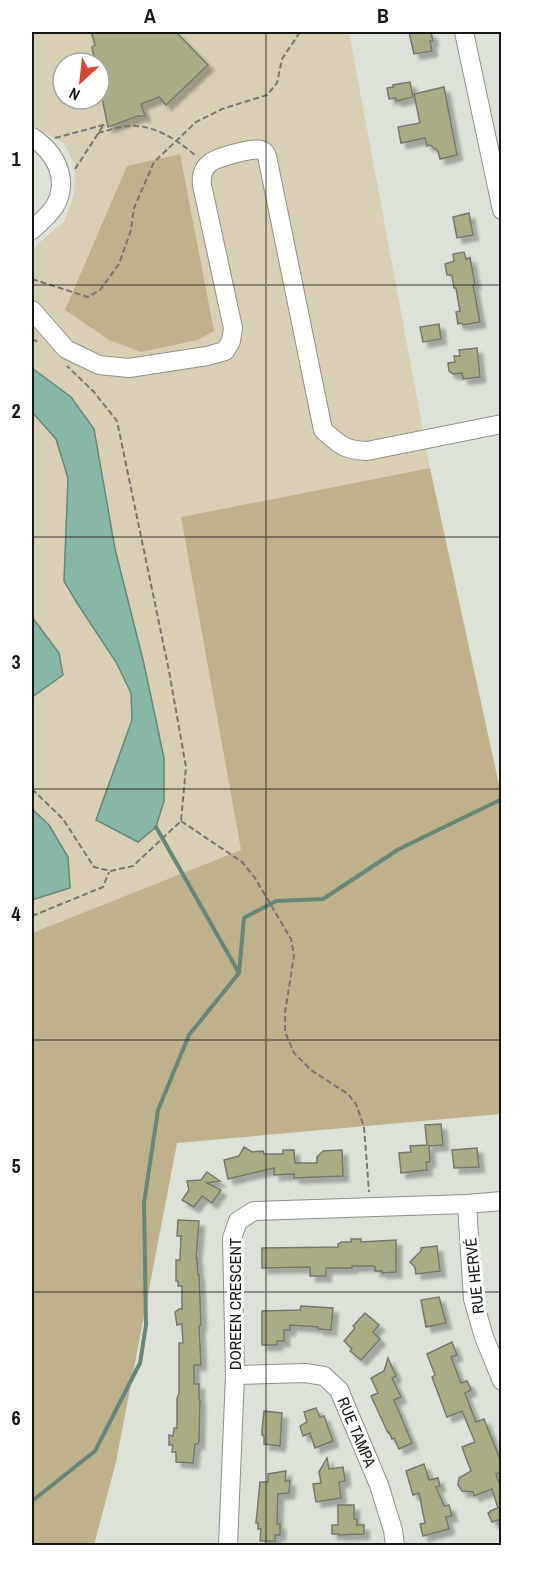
<svg xmlns="http://www.w3.org/2000/svg" width="533" height="1577" viewBox="0 0 533 1577" font-family="'Archivo Narrow',sans-serif">
  <defs>
    <filter id="shadow"><feDropShadow dx="5.5" dy="5.5" stdDeviation="1.5" flood-color="#0004"/></filter>
  </defs>
  <rect width="100%" height="100%" fill="#dce2d8"/>
  <path fill="#d8cfb5" fill-rule="evenodd" d="M32,32h317l81,436 -249,49 60,333 -209,83v-682l8,-9 24,-20 10,-28 1,-30 -12,-21 -31,-18zM63,63h36v36h-36z"/>
  <g fill="#bfb18a">
    <path d="M180,154l34,177 -16,9 -57,12 -32,-12 -44,-30 62,-144z"/>
    <path d="M430,468l71,326v320l-324,29 -61,319 -22,83h-62v-612l209,-83 -60,-333z"/>
  </g>
  <g fill="#87b7a6" stroke="#65877a" stroke-width="1.5">
    <path d="M32,368l39,29 23,32 21,120 29,115 20,94v43l-8,26 -18,15 -42,-22 36,-100 -1,-27 -15,-31 -39,-59 -13,-22 4,-103 -12,-39 -24,-27z"/>
    <path d="M32,617l27,36 4,22 -31,22z"/>
    <path d="M32,809l17,16 19,32 2,31 -38,12z"/>
  </g>
  <g fill="none" stroke-linecap="round" stroke-linejoin="round">
    <g stroke="#65877a" stroke-width="4">
      <path d="M156,827l83,146"/>
      <path d="M32,1501l63,-50 45,-88 6,-38 -2,-122 14,-93 31,-75 50,-62 5,-55 32,-17 47,-2 76,-50 103,-50"/>
    </g>
  </g>
  <g fill="#aaad84" stroke="#77786d" stroke-width="1.5" filter="url(#shadow)">
    <path d="M91,32h85l32,33 -42,40 -7,-8 -18,7 4,12h-7l-30,11 -9,-43v-21h-4l-3,-16 3,-2z"/>
    <path d="M409,32h22l2,9h-3l2,10 -18,3z"/>
    <path d="M410,82l3,15 -17,4v-3l-7,1 -2,-11 6,-1v-2z"/>
    <path d="M444,87l13,68 -17,4 -2,-8 -8,-6 -3,1 -2,-8 -24,5 -3,-16 22,-4 -6,-29z"/>
    <path d="M469,213l4,22 -16,3 -4,-21z"/>
    <path d="M464,252l2,7 4,-1 5,26 -2,1 7,37 -17,3 -1,-2 -4,1 -2,-12 4,-1 -4,-23h-2l-2,-13h-5l-2,-11 9,-3 -1,-7z"/>
    <path d="M439,324l2,15 -18,3 -3,-15z"/>
    <path d="M477,348l3,29 -17,2 -1,-6 -9,1 -4,-3 -1,-8 7,-1 -1,-6h6l-1,-6z"/>
    <path d="M441,1124l2,21 -14,1 1,16h-4l1,8 -26,3 -2,-20 12,-1 -1,-6 17,-1 -2,-20z"/>
    <path d="M244,1147l8,5 8,-1v1l3,-1 1,3h19v-4h11l1,13h22v-6l6,-6 19,-1 1,26 -49,2v-4l-20,1v-7l-46,11 -4,-19 15,-4z"/>
    <path d="M477,1148l2,19 -25,1 -2,-18z"/>
    <path d="M207,1172l13,9 -13,2 14,7 -9,13 -10,-7 -8,11 -12,-7 7,-10 -2,-9 14,-1z"/>
    <path d="M178,1220l21,1 -3,38h1l1,16h1l2,50 -2,1 2,39h-7v19h5v15l1,1 -1,41 -1,3h-3l-2,19 -17,-1v-10h-4l1,-7h-4v-10l4,1 1,-8h3v-29l2,-6v-50h4l-1,-19 -5,1 -2,-13 4,-3h3v-23h-4v-5h-2v-21h4l1,-24h-4z"/>
    <path d="M351,1239h10v3l35,-2v32l-14,1v-2h-7v-4l-2,-1h-21v2h-26v8h-16v-9l-48,1v-20l76,-1v-3l4,-2h9z"/>
    <path d="M437,1246l3,25 -24,3 -1,-7 -5,-5 11,-11v-3z"/>
    <path d="M439,1297l7,26 -20,4 -5,-27z"/>
    <path d="M301,1306l32,2 -2,22 -13,-1v-2l-28,-2v5h-6v11h-7v4h-15v-34l38,-1z"/>
    <path d="M365,1313l14,12 -6,7 7,7 -19,21 -11,-9 2,-2 -8,-8 11,-13 -2,-2z"/>
    <path d="M452,1342l5,13 -6,2 10,26 6,-2 4,9 -6,3 11,29 8,-3 17,43v10l-5,2 5,14v31l-9,3 -4,-9 2,-1v-1l8,-3 -6,-19 -18,7 -1,-4 -11,-1 -4,-6 1,-7 12,-7 -9,-24 13,-5 -13,-31 -15,6 -15,-40 3,-2 -8,-21z"/>
    <path d="M388,1358l8,18 -4,2 9,19 -7,3 18,43 -13,6 -5,-11 -2,1 -3,-7 -1,1 -17,-37 7,-3 -7,-15 13,-7z"/>
    <path d="M316,1408l4,9 4,-1 9,25 -18,7 -5,-15 -7,3 -3,-10 7,-4 -3,-10z"/>
    <path d="M264,1411l18,2 -2,33 -16,-2v-8l-2,-1v-5z"/>
    <path d="M327,1458l2,11 14,-2 2,14 -6,1 2,16 -25,4 -3,-18 8,-1 -2,-11z"/>
    <path d="M424,1464l5,16 9,-2 2,8 -4,1 6,14 2,5 5,-1 3,11 -6,1 3,12 -26,7 -3,-12 5,-1 -6,-30 -6,2 -7,-24z"/>
    <path d="M286,1471l-1,10h5l-1,12 -11,1 -1,30h3v11h-5v6h-15l1,-12h-3v-6h-2l4,-41h8v-8z"/>
    <path d="M338,1505h16v14h3v6h7v9l-25,1v-1h-7v-9h6z"/>
  </g>
  <g fill="none" stroke-linecap="round" stroke-linejoin="round">
    <defs>
      <g id="minor">
        <path d="M464,32l38,178"/>
        <path d="M32,137c23,15 38,42 23,69 -6,9 -15,17 -23,24"/>
        <path d="M32,310l34,39 33,16 30,3 78,-12 18,-5 6,-10 2,-13 -31,-143c-1,-9 1,-17 8,-22 5,-5 44,-16 51,-13 4,1 4,3 6,6l56,274c17,15 21,20 44,21l135,-27"/>
        <path d="M467,1204l6,95 11,38 18,44"/>
        <path d="M235,1375l70,-2 19,3 15,14 40,95 14,45 2,16"/>
        <path d="M228,1546l7,-171 -3,-137 6,-17 16,-10 213,-7 35,-3"/>
      </g>
    </defs>
    <use href="#minor" stroke="#8c9187" stroke-width="20"/>
    <g stroke="#747771" stroke-width="2" stroke-dasharray="6 3" stroke-linecap="butt">
      <path d="M98,133c12,-3 25,-8 38,-7 22,1 44,16 60,30"/>
      <path d="M55,138l52,-14"/>
      <path d="M75,169l28,-43"/>
      <path d="M32,279l56,18 12,-7 19,-26 12,-34 3,-22 20,-46 42,-40 26,-13 45,-14 10,-12 5,-24 18,-27"/>
      <path d="M32,339l8,4"/>
      <path d="M32,789l31,30 31,48 16,4 23,-5 48,-45 5,-54 -17,-96 -52,-250 -23,-29 -27,-26"/>
      <path d="M181,821l61,41 13,16 36,61 3,17 -9,56v20l9,21 17,17 37,24 8,10 8,23 5,65"/>
      <path d="M32,916l71,-29 6,-15"/>
    </g>
    <use href="#minor" stroke="#fff" stroke-width="18"/>
  </g>
  <path fill="none" stroke="#151713" stroke-width="1.5" stroke-opacity="0.55" d="M266,32v1514M32,285h470M32,537h470M32,789h470M32,1040h470M32,1292h470"/>
  <g text-anchor="middle" dominant-baseline="central" stroke-width="6" stroke-linejoin="round" paint-order="stroke">
    <g font-size="16" fill="#151713" stroke="#fff">
      <text transform="translate(474 1276) rotate(-96)">RUE HERVÉ</text>
      <text transform="translate(235 1304) rotate(-90)">DOREEN CRESCENT</text>
      <text transform="translate(357 1432) rotate(67)">RUE TAMPA</text>
    </g>
  </g>
  <rect width="533" height="1577" fill="none" stroke="#ffffff" stroke-width="66"/>
  <g transform="translate(81 81) rotate(207)"><circle r="28" fill="#ffffff" stroke="#a1a2a1" stroke-width="1.5"/>
  <path d="M0-4.5L10 22L0 15L-10 22Z" fill="#d54932"/>
  <text y="-9" font-size="16" font-weight="bold" text-anchor="middle" fill="#151713">N</text>
  </g>
  <rect x="33" y="33" width="467" height="1511" fill="none" stroke="#151713" stroke-width="2"/>
  <g font-size="20" text-anchor="middle" font-weight="bold" fill="#151713">
    <text x="150" y="23">A</text>
    <text x="383" y="23">B</text>
    <text x="16" y="166">1</text>
    <text x="16" y="418">2</text>
    <text x="16" y="669">3</text>
    <text x="16" y="921">4</text>
    <text x="16" y="1173">5</text>
    <text x="16" y="1425">6</text>
  </g>
</svg>
